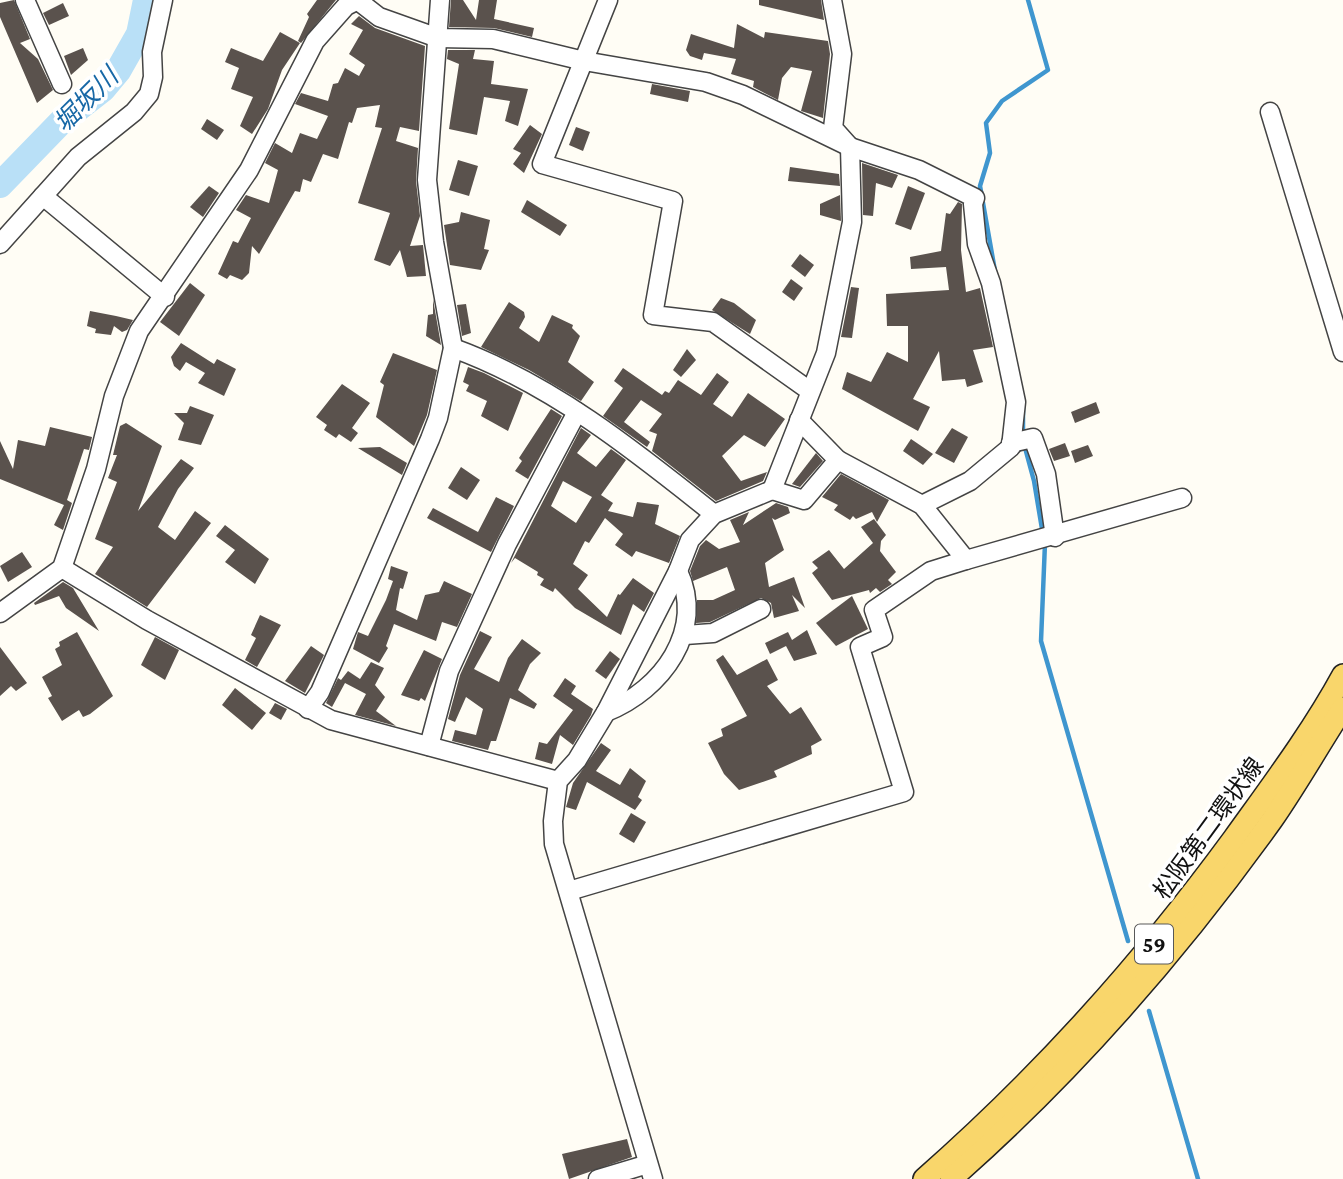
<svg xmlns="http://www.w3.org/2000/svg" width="1343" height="1179" viewBox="0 0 1343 1179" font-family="'Crimson Pro','Noto Sans JP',serif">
  <rect width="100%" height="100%" fill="#fffdf5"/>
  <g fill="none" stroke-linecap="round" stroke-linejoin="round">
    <g stroke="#3f96cf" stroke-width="4.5">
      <path d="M995,271l-15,-85 10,-33 -4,-30 16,-22 46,-31 -20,-70"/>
      <path d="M1023,436v-33"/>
      <path d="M1024,444l10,37 9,54"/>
      <path d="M1045,543l-4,98 87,300"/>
      <path d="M1149,1011l49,168"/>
    </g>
    <path stroke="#b9e0f7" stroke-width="26" d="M0,185l62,-64 41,-32 15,-18 21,-37 7,-34"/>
  </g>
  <g fill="#5a524d" fill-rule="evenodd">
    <path d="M14,0l16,39 -10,4 18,16 15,31 -16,13 -37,-86v-14z"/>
    <path d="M317,0h19l-35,43 -3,-2 11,-24 -2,-3z"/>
    <path d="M451,0h12l13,20 3,-20h18l-3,19 40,9 -2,9 -38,-9 -45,-1z"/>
    <path d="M759,0h62l3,20 -65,-15z"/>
    <path d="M63,3l6,13 -20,9 -6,-12z"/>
    <path d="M359,16l16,12 50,18 -6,85 -19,-4 -4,14 22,7 -2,33 4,35 -10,30 13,-1 3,31 -19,1 -7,-27 -10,16 -16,-6 16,-47 -32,-10 24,-75 -7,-1 5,-22 -23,3 -5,15 -3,-1 -11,37 -15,-5 -12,28 -8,-3 -3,13 -5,-1 -36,63 -7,-8 -3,27 -7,7 -12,-5 -3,4 -9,-5 15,-33 5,2 13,-25 -15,-8 10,-15 23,8 9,-33 -13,-7 10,-20 17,10 8,-20 17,6 11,-23 -33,-12 6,-11 27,8 5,-17 5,-1 7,-15 14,8 6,-11 -16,-11 14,-24 -12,-6z"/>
    <path d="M737,24l27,14 1,-6 63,9 2,13 -7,64 -22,-7 11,-40 -21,-4 -9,11 -4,22 -25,-13 1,-6 -23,-7 5,-15 -32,-6 -2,7 -12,-4 -4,-6 5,-16 43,14z"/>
    <path d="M280,32l20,11 -18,27 -14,39 -16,25 -12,-8 13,-29 -22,-8 8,-21 -14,-6 6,-14 32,13z"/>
    <path d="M83,48l5,12 -17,15 -7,-19z"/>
    <path d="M448,50h27l-2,9 21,2 -3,23 37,5 -10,37 -13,-5 5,-20 -26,-4 -7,38 -28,-6 10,-65 -12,-5z"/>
    <path d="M652,84l38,7 -2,11 -38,-8z"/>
    <path d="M207,119l17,11 -7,10 -16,-11z"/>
    <path d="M530,125l12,9 -18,39 -11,-9 8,-11 -8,-4z"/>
    <path d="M576,127l14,5 -7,19 -14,-6z"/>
    <path d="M458,160l20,6 -9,30 -20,-6z"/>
    <path d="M862,163l36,12 -6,13 -16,-5 -3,33 -10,-1z"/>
    <path d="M790,167l49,7 1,12 -52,-5z"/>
    <path d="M209,186l10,7 -16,24 -13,-10z"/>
    <path d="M908,186l17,7 -14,37 -16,-6z"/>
    <path d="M840,195l1,26 -21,-6v-11z"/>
    <path d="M527,200l40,25 -7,11 -39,-24z"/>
    <path d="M958,202l4,2 -1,46 5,42 14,-4 13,59 -20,3 10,32 -16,5 -2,-8 -23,2 -3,-30 -26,48 17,8 -12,24 -76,-42 5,-17 24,10 16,-30 21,10v-36h-21l-1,-32 63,-4 -3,-23 -35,2 -1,-12 31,-6 5,-38 4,1z"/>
    <path d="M461,212l29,8 -6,29 5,1 -8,20 -31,-5 -6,-40 15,-3z"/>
    <path d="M800,254l14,11 -9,12 -14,-11z"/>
    <path d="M791,279l12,9 -9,13 -12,-9z"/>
    <path d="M190,283l15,12 -26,41 -19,-14z"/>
    <path d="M851,287l8,1 -7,50 -11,-1z"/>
    <path d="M721,298l13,5 22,17 -6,14 -38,-24z"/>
    <path d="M433,299l8,46 -15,-9 2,-21 5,-1z"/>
    <path d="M509,302l15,10 1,5 -6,11 20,14 13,-27 21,10 -1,3 8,8 -12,26 26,20 -13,19 -52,-31 -48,-23z"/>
    <path d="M466,304l5,29 -9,3 -5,-31z"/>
    <path d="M90,311l26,5 17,4 -6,10 -5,2 -8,-6 -3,9 -16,-2 1,-4 -9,-3z"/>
    <path d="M181,343l33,21 3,-5 19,10 -12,27 -26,-13 7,-10 -19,-11 -6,9 -6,-5 -3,-9z"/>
    <path d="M687,349l9,11 -15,17 -8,-7z"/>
    <path d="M393,353l44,17 -10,45 -13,31 -38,-29 8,-32 -4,-3z"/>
    <path d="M468,367l16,6 45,23 -6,-3 -15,38 -27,-15 6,-15 -21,-10 3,-6 -6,-3z"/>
    <path d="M623,368l39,27 3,-4 4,2 9,-13 23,15 16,-22 12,9 -16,22 19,13 16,-24 37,26 -20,28 -21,-12 -22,21 19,25 26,-9 -4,9 -47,20 -64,-50 5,-17 -8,-3 13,-17 -21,-14 -17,22 26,20 -3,5 -44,-31 20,-28 -9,-7z"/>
    <path d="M342,384l28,19 -18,25 6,5 -7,9 -12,-8 -3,4 -12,-8 3,-5 -11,-8z"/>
    <path d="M1096,402l4,11 -25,10 -4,-11z"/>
    <path d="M190,406l24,9 -13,30 -23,-5 6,-17 -10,-10h13z"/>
    <path d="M551,409l11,7 -34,63 -13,-8 7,-10 -3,-3z"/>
    <path d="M126,423l36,23 -24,65 43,-52 13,9 -16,21 -20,38 17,13 20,-29 16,12 -64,84 -52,-33 18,-27 -18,-8 22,-57 -9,-4 9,-23h-4l7,-29z"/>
    <path d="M50,427l42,10 -3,13 -5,-1 -17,51 5,3 -9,27 -9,-5 10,-20 -64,-26v-38l13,28 5,-29 27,6z"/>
    <path d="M581,428l10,7 -14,18 19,14 15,-18 15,11 -25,35 12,8 -5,8 25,6 4,-15 22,3 -4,19 25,12 -11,27 -33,-12 -4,6 -17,-12 8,-11 -18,-16 -16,25 -4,-2 -12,23 15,11 -10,14 29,28 11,-23 2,1 13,-17 21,15 -10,19 -11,-8 -12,31 -46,-27 -20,-20 -2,4 -13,-7 4,-6 -7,-4 1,-3 -23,-14 -4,5zM563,481l29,16 -16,26 -25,-17z"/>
    <path d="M952,428l16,9 -14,26 -19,-10z"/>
    <path d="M911,439l22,15 -10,11 -20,-14z"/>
    <path d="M1065,443l5,13 -16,5 -5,-12z"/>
    <path d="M1088,445l5,11 -18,7 -4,-12z"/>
    <path d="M380,447l27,16 -5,12 -44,-27z"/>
    <path d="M816,453l7,8 -23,26 -8,-3z"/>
    <path d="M461,467l19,13 -13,20 -19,-12z"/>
    <path d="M841,474l48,26 -12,22 -5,-10 -16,7 -3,-3 -3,4 -16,-10 4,-5 -16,-8z"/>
    <path d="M496,497l18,9 -23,46 -64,-34 6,-10 45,24z"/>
    <path d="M776,503l12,4 2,6 -15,7 -3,-2 12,32 -19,13 4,24 25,-10 11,31 -13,-13 7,16 -25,7 -3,-15 -10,-5 -51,24 -14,1 1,-23h16l22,-10 -8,-23 -34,14 -3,-10 10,-25 6,-6 13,9 21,-7 -10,-22 19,-8 -6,13z"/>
    <path d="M874,519l12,16 -5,6 -1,10 16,21 -8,8 4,4 -12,8 -4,-4 -6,5 -1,-3 -37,10 -20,-27 6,-5 -6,-6 17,-12 15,19 29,-26 -12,-16z"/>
    <path d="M225,525l44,34 -14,25 -30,-22 10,-12 -19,-14z"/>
    <path d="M22,552l10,15 -24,15 -8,-16z"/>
    <path d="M391,566l17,6 -5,17 -3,-1 -4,22 21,10 8,-25 14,-3 5,-11 28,13 -15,33 -15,-5 -6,19 -42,-17 -8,22 2,2 -9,15 -26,-14 5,-17 10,4 18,-36 7,-19 -5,-2z"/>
    <path d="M63,582l10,6 26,43 -33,-23 -7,-12 -24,9 -1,-2z"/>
    <path d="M852,596l16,33 -32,17 -20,-23z"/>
    <path d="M260,615l21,10 -24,42 -12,-7 11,-22 -5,-3z"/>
    <path d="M807,630l10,24 -23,7 -8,-15 -16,8 -5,-11 23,-11 4,8z"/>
    <path d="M480,631l12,6 -18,32 25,13 9,-24 14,-19 19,14 -11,11 -12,26 19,14 -3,5 -24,-11 -14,43h-5l-3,9 -36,-9 3,-11 21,5 7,-26 -17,-12 -11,25 -7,-3 12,-44z"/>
    <path d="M77,632l36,64 -23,18 -7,3 -4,-7 -17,11 -14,-23 4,-2 -10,-19 20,-12 -7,-16 5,-3 -1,-4z"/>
    <path d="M155,637l24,13 -14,30 -24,-15z"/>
    <path d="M311,646l13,9 -19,38 -20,-12z"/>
    <path d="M0,647l27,36 -11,8 -5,-5 -11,10z"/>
    <path d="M424,650l18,9 -17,42 -4,-3 -2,3 -18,-6z"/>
    <path d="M610,651l10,8 -14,20 -11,-8z"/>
    <path d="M723,655l14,20 30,-16 11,21 -11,6 23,28 11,-7 21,33 -11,6 1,8 -38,17 3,6 -38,13 -15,-16 -16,-31 15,-7 -2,-7 26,-13 -31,-56z"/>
    <path d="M371,662l13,6 -9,17 10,12 -9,14 20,15 -41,-11 11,-21 -21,-11 -13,24 -6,-4 12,-25 3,2 7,-9 12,8z"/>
    <path d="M565,678l11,8 -5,8 22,15 -2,6 -18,30 -13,-10 -8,29 -17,-5 4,-17 8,2 26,-34 -20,-14z"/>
    <path d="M235,688l31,25 -14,17 -30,-25z"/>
    <path d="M275,703l12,6 -6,11 -12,-7z"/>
    <path d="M601,743l10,7 -15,21 24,14 10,-17 16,13 -8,16 4,3 -7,10 -48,-28 -11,28 -10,-3 7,-24z"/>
    <path d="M631,813l15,9 -12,21 -15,-9z"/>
    <path d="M627,1139l5,18 -63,22 -7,-25z"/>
  </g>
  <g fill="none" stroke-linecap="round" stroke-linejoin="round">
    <defs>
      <g id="minor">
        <path d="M25,0l37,84"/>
        <path d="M357,0l22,17 59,21 55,1 91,22 122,21 37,13 107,52 69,23 56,28 -2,6 4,40 14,39 25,119 -5,45 -41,34 -48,24"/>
        <path d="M608,0l-66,164 131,37 -20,114 60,7 97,69"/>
        <path d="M1270,112l73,240"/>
        <path d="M43,196l122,101"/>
        <path d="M0,244l78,-87 56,-45 15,-18 4,-17 -1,-25 11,-52"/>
        <path d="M453,348c97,35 181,102 261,166"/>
        <path d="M799,420l39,40"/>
        <path d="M1011,443l22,-5 13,36 9,63"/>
        <path d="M772,490l54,-137 26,-131 -2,-75 -17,-19 9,-74 -10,-54"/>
        <path d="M966,560l216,-62"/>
        <path d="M62,568l85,52 184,100 227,61"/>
        <path d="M0,613l62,-45 34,-99 18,-73 25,-65 110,-161 66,-129 31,-35 12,-6"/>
        <path d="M685,635l28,-2 48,-24"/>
        <path d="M308,709l12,-17 110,-253 8,-21 15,-70 -19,-106 -7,-62 13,-180"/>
        <path d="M606,712c56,-22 100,-82 72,-141"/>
        <path d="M429,746l20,-75 58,-127 70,-132"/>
        <path d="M569,891l335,-99 -44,-145 23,-10 -9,-27 57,-39 35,-11 -44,-55 -84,-45 -34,40 -32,-10 -58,24 -24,26 -12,31 -72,141 -29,48 -19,21 -5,40 1,23 99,335"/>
        <path d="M598,1179l50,-15"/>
      </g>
      <g id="major">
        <path d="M924,1179c119,-105 216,-213 310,-341 38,-53 78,-106 109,-163"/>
        <path d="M951,1179c121,-106 227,-228 321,-359 25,-36 47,-75 71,-112"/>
      </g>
    </defs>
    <use href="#minor" stroke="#444" stroke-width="21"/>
    <use href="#major" stroke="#222" stroke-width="24"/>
    <use href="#minor" stroke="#fff" stroke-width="18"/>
    <use href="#major" stroke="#f9d66b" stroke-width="21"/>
  </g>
  <g text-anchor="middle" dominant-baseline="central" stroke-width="7" stroke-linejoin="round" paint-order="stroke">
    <rect fill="#fff" stroke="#585858" stroke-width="2" x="1135" y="924.5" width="38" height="39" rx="5"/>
    <g font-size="23" font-weight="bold" fill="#111">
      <text x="1154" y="944">59</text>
    </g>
    <g font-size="24" fill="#111" stroke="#fff">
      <text transform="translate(1208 828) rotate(-54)">松阪第二環状線</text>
    </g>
    <g font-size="26" font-style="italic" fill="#1768a6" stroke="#fff">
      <text transform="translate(86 100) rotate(-45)">堀坂川</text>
    </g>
  </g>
</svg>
